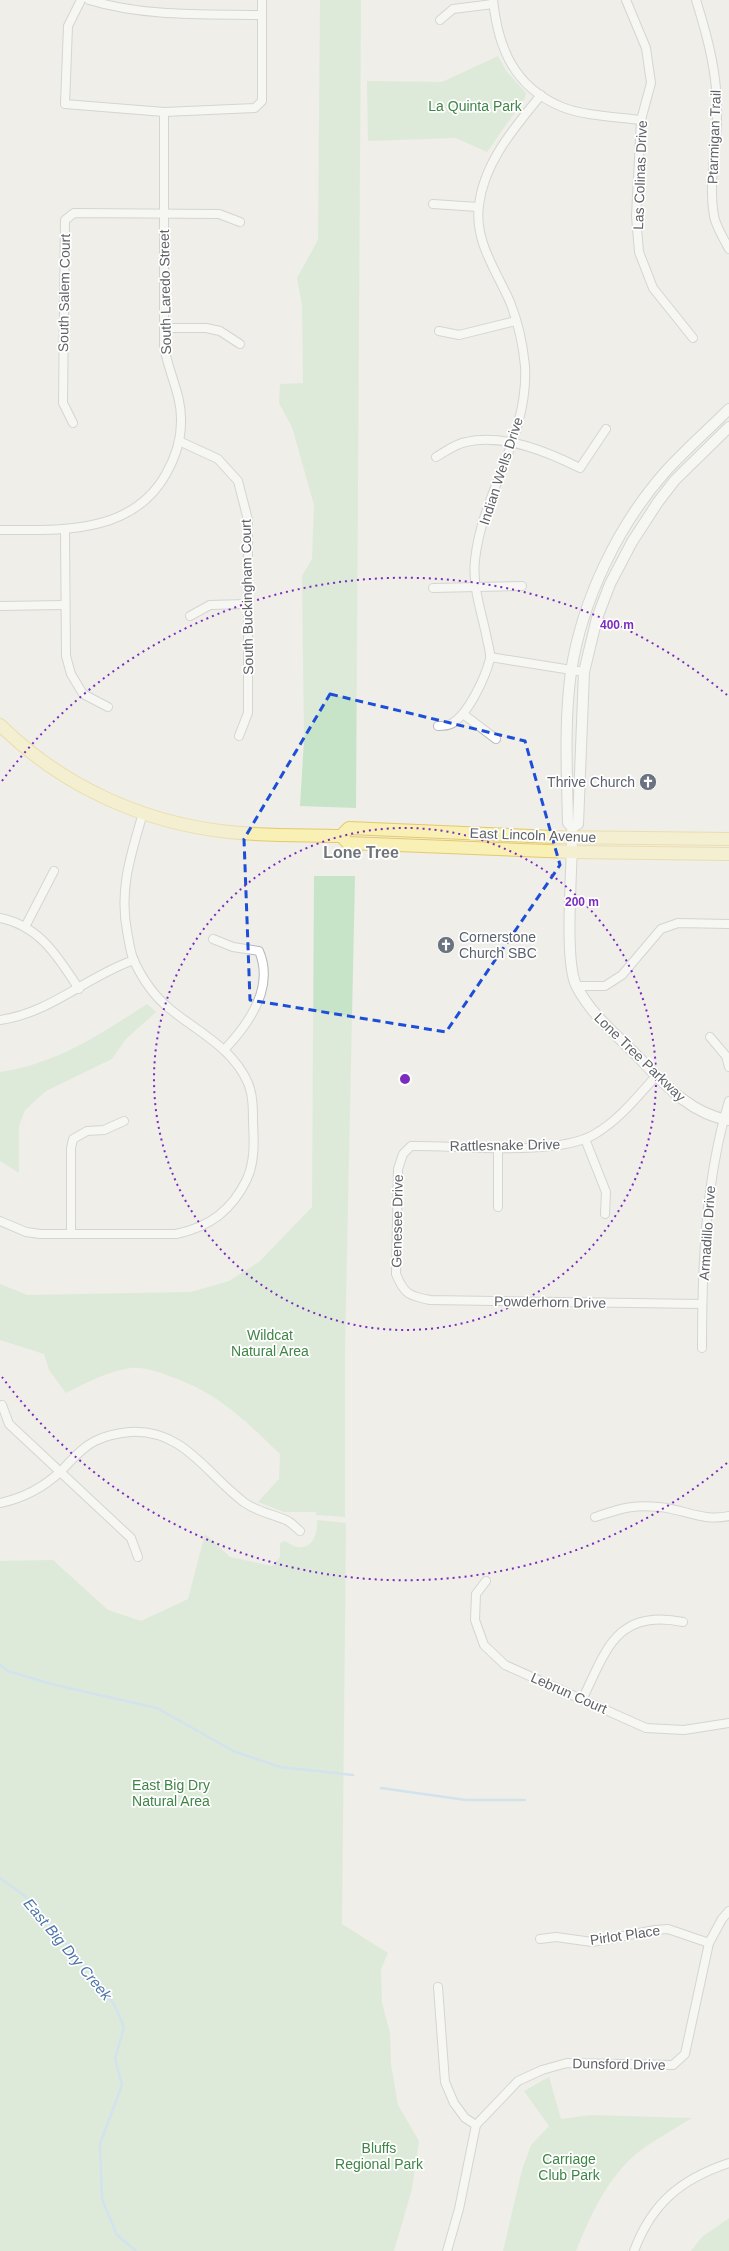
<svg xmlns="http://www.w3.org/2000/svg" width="729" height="2251" viewBox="0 0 729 2251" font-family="Arial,sans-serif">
  <rect width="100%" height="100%" fill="#efeee8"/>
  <g fill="#c7e4c8">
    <path d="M320,0h41l-5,808 -56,-2 4,-66 -2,-164 10,-17 2,-54 -22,-78 -13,-24 1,-19 23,-1 -1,-78 -5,-27 21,-38z"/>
    <path d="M498,56l9,16 19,21 -1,5 -38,54 -31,-14 -88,3 -1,-60 75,1z"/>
    <path d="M314,876h41l-10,471v170l-29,-2v-3h-32l-26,-10 21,-23 1,-25c-37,-35 -61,-61 -111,-78 -11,-4 -25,-9 -38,-8 -22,3 -46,15 -65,25l-17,-23 -5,-16 -44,-14v-56l27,11 164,-3 38,-11 30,-19 53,-55z"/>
    <path d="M147,1004l9,8 -30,27 -14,20 -66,32 -21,19 -6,16v47l-19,-12v-89c56,-8 101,-38 147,-68z"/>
    <path d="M317,1520l29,3 -4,401 46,29 -7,16 1,34 8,30 1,31 7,41 21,36 -7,48 -18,62h-394v-690l53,-1 55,50 33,11 47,-22 17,-65 25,23 42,9 8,-9v-14l5,-2c21,15 33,1 32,-21z"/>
    <path d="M549,2077l12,42 30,-4 101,3c-16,10 -32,19 -47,29 -36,26 -53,65 -69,104h-73l19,-81 9,-25 18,-19 -25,-35z"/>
    <path d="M729,2218v33h-38l11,-14z"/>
  </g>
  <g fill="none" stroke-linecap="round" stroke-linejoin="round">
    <g stroke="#b0d5f7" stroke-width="2.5">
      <path d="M0,1665l8,6 47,14 102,23 76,43 47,16 73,8"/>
      <path d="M381,1788l85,12h59"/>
      <path d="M0,1878l25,18 65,75 25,35 9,21 -9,32 7,26 -22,59 2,55 15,36 19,16"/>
    </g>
    <defs>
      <g id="minor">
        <path d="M81,0l-13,26 -3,78 99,8 91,-4 7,-7v-101"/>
        <path d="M89,0c56,17 115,14 173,15"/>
        <path d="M493,0c5,48 21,87 69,107 22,9 56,10 79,13"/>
        <path d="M626,0l20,48 5,35 -10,37 -5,96 3,36 14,36 40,50"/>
        <path d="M696,0c12,38 22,76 21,116 0,34 -9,67 -3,100 2,11 10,23 15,33"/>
        <path d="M440,20l13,-11 40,-5"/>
        <path d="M433,204l45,3"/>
        <path d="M165,328h41l14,3 20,13"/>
        <path d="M439,331l20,4 57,-14"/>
        <path d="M73,423l-10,-20 2,-183 9,-7 145,1 21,8"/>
        <path d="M179,441l39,18 20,22 10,39v193l-9,23"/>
        <path d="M436,457c9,-5 19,-13 30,-15 37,-9 82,10 114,26l26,-39"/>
        <path d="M0,530c60,0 132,5 166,-56 9,-16 15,-33 15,-52 1,-27 -13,-50 -17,-76v-234"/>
        <path d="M65,530l1,126 5,18 12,20 25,13"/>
        <path d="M433,588l89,-2"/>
        <path d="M0,606l65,-1"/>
        <path d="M190,616l20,-11 37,-1"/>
        <path d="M490,657l94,15"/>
        <path d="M463,714l33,25"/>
        <path d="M438,726c4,0 9,0 13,-2 17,-9 34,-46 39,-65 1,-6 -2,-14 -3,-20 -5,-26 -15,-52 -12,-79 7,-67 54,-124 50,-194 -2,-21 -7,-44 -15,-64 -14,-32 -36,-61 -31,-97 5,-43 36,-78 62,-110"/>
        <path d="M0,918c40,8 58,39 79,71"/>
        <path d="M25,927l29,-56"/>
        <path d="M213,939l20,8 26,4c16,37 -11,74 -35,99"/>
        <path d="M576,986h29l17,-11 39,-46 17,-6 51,1"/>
        <path d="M0,1020c51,-7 87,-44 134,-60"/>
        <path d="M710,1037l16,19 3,11"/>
        <path d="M656,1076c-19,21 -36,43 -61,58 -38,23 -137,11 -184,12l-8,8 -5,15 -2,105c8,20 13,22 34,26l272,4"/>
        <path d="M585,1139l21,53 -1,22"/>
        <path d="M498,1148v59"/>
        <path d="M0,1221l26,11 14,2h136c34,-7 56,-24 71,-55 8,-18 7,-38 6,-57 0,-13 0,-27 -5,-39 -15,-35 -50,-51 -78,-74 -15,-12 -28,-31 -36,-48 -4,-9 -5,-20 -7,-30 -8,-42 4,-77 16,-118"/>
        <path d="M71,1234v-86l2,-9 14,-8 17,-1 20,-9"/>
        <path d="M702,1348c0,-82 3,-168 27,-247"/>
        <path d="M2,1405l7,19 122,114 7,19"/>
        <path d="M0,1503c24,-5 43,-15 61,-32 11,-11 20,-23 34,-30 10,-5 23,-8 35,-9 54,-3 76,42 115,71 13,9 27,11 41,17 5,2 10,8 14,11"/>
        <path d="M595,1517c25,-8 38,-13 64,-10 24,2 45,15 70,9"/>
        <path d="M486,1581l-10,13 -1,26 9,25 21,20 141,63 38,2 45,-7"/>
        <path d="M582,1700c24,-50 35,-92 101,-78"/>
        <path d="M540,1939l16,-2 36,5 63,-12 13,-1 41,14"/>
        <path d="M438,1987l7,95 9,21 11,15 11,7"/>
        <path d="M447,2251l12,-42 17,-84 42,-44 24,-11 25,-7 106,2 12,-11 24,-111 13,-24 7,-8"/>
        <path d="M634,2251c18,-48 47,-72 95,-88"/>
      </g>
      <g id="tertiary">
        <path d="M572,827l-4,-4c-1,-50 -4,-101 3,-151 11,-72 47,-147 95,-201 20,-22 42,-41 63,-62"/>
        <path d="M572,827l6,-3 6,-152 13,-54 13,-34 22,-42 26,-40 17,-22 54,-53"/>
        <path d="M572,831c1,32 -9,132 5,156 17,32 44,51 68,77 23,24 49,51 84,56"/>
      </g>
      <g id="primary">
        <path d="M0,725c62,61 143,98 229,107 37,4 75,3 112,4l7,7 224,9 157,2"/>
        <path d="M341,836l8,-8 206,9 174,2"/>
      </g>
    </defs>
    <use href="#minor" stroke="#b4b7bb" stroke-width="10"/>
    <use href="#tertiary" stroke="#b4b7bb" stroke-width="12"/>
    <use href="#primary" stroke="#e5c96b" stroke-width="14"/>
    <use href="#minor" stroke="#fff" stroke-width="8"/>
    <use href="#tertiary" stroke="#fff" stroke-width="10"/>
    <use href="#primary" stroke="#f8f0b4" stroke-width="12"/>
  </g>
  <path d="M0 0H729V2251H0ZM330,694l195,47 35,124 -114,167 -196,-32 -6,-161z" fill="#efeee8" fill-opacity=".55" fill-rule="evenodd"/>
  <path fill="none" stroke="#1d4ed8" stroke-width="3" stroke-dasharray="8 5" stroke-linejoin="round" d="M330,694l195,47 35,124 -114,167 -196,-32 -6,-161z"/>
  <g fill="none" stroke="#7b2cbf" stroke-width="2" stroke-dasharray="2 4">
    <circle cx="405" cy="1079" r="251"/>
    <path d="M727 1463A501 501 0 0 1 2 1377M2 781A501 501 0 0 1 727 695"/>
  </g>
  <defs>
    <symbol id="church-disc" viewBox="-11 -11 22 22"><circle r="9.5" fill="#6b7280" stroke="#fff"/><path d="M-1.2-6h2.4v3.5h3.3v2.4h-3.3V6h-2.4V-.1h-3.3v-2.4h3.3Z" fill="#fff"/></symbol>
  </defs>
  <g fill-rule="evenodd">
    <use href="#church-disc" x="638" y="772" width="20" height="20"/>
    <use href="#church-disc" x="436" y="935" width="20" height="20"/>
  </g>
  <g text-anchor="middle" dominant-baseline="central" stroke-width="3.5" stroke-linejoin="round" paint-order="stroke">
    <g font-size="14" fill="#3f8546" stroke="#fff">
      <text x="475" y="106">La Quinta Park</text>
      <text x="270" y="1335">Wildcat<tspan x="270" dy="16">Natural Area</tspan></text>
      <text x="171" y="1785">East Big Dry<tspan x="171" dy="16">Natural Area</tspan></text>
      <text x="379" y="2148">Bluffs<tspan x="379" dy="16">Regional Park</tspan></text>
      <text x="569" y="2159">Carriage<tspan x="569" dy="16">Club Park</tspan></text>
    </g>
    <g font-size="14" fill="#5f6266" stroke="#fff">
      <text transform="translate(714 137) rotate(-88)">Ptarmigan Trail</text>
      <text transform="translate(640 175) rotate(-88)">Las Colinas Drive</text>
      <text transform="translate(165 292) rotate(-91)">South Laredo Street</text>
      <text transform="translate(64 293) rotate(-89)">South Salem Court</text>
      <text transform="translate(501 471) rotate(-72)">Indian Wells Drive</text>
      <text transform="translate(247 597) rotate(-91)">South Buckingham Court</text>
      <text transform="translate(533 835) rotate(2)">East Lincoln Avenue</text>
      <text transform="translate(640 1057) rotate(44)">Lone Tree Parkway</text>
      <text transform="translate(505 1145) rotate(-1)">Rattlesnake Drive</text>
      <text transform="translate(397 1221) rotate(-89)">Genesee Drive</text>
      <text transform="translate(707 1233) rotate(-86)">Armadillo Drive</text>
      <text transform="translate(550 1302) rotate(1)">Powderhorn Drive</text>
      <text transform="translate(569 1693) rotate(24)">Lebrun Court</text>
      <text transform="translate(625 1935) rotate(-8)">Pirlot Place</text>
      <text transform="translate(619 2064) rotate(1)">Dunsford Drive</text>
    </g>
    <g font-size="14" fill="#5b616d" stroke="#fff" text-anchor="end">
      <text x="635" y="782">Thrive Church</text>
      <text x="459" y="937" text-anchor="start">Cornerstone<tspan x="459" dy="16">Church SBC</tspan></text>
    </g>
    <g font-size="15" font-style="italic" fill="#4c75a9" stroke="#fff">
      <text transform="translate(68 1949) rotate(50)">East Big Dry Creek</text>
    </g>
    <g font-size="16" font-weight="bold" fill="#707478" stroke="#fff">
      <text x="361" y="852">Lone Tree</text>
    </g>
  </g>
  <circle cx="405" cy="1079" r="6" fill="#7b2cbf" stroke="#fff" stroke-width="2"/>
  <g font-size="12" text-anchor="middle" font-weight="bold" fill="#7b2cbf" stroke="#fff" stroke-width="3.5" stroke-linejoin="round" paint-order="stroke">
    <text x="617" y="629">400 m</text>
    <text x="582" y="906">200 m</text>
  </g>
</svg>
